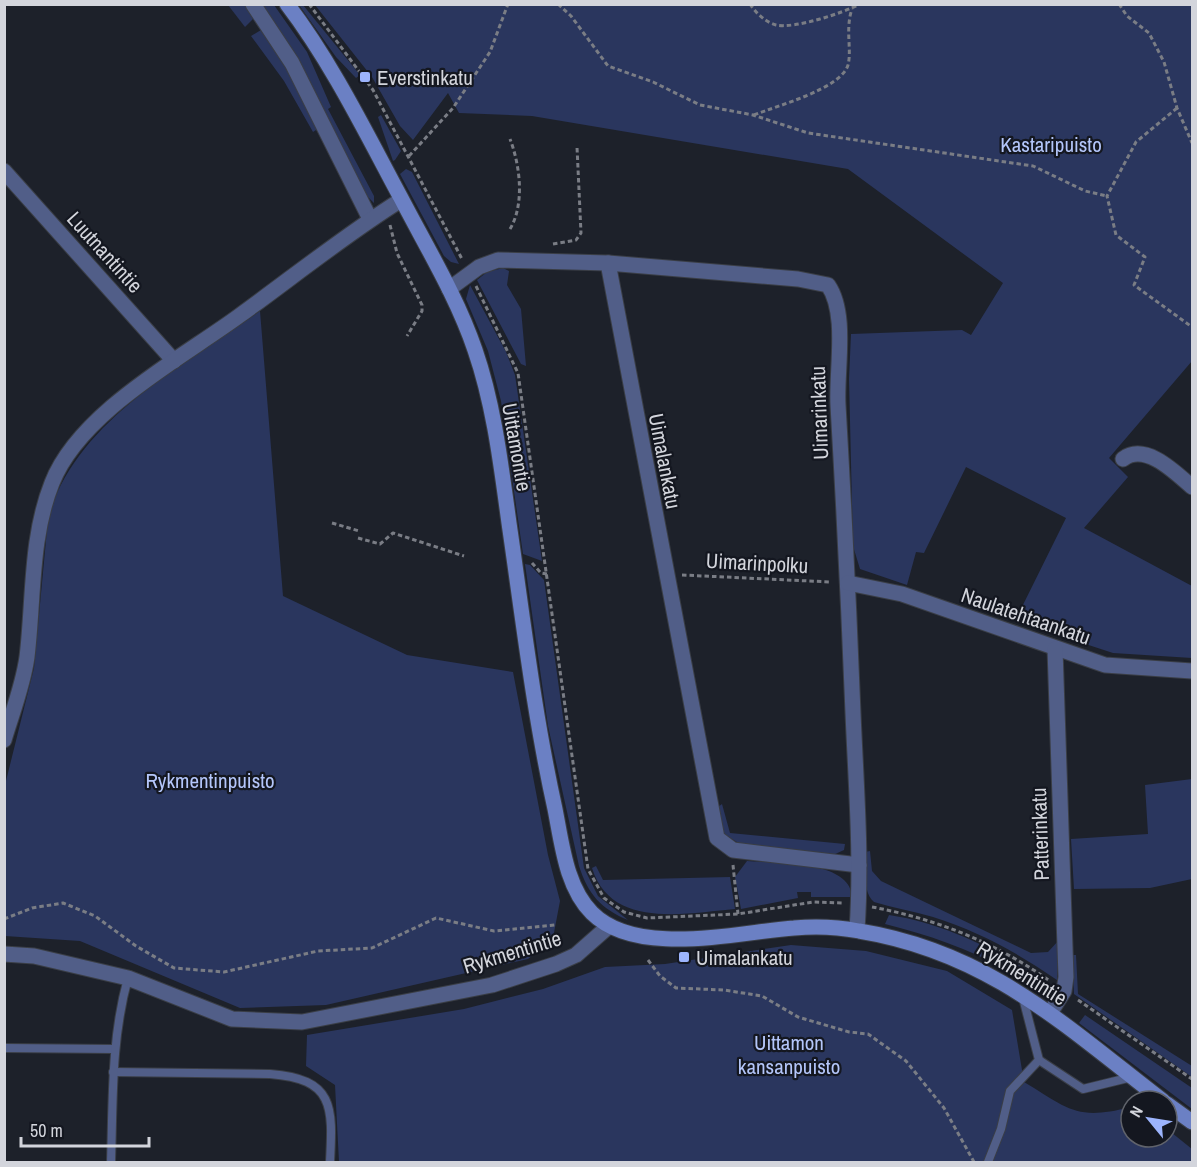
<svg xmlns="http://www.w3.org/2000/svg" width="1197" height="1167" viewBox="0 0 1197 1167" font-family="'Archivo Narrow',sans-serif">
  <rect width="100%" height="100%" fill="#1d212a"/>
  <g fill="#2a365e">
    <path d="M228,5h19l6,14 -8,8z"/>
    <path d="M258,5h16l33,47 24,55 -3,2 46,87v7l-7,-7z"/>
    <path d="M299,5h4l57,70 -4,3 -20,-21z"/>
    <path d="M315,5h877v356l-83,97 19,19 -44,51 108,58v72l-79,-5 -98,-32 51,-103 -100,-51 -42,86 -8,-1 -9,33 -47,-16 -7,-23 -4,-167 2,-45 111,-4 9,5 32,-52 -155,-114 -316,-53 -73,-3 -11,-20 -35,47 -13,-14 -28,-49z"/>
    <path d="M261,30c18,10 47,77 58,98l-6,4 -29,-51 -33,-45z"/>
    <path d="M381,115l20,36 -6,9 -2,1 -15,-44z"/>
    <path d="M406,169l6,3 47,92 -8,-2 -7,-6 -44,-82z"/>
    <path d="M503,268l6,3 -2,14 14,24 5,57 -5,-2 -44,-84 10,-8z"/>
    <path d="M470,285l36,67 9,23 27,186 -19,-7 -22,-153 -13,-50 -22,-52z"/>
    <path d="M260,311l23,285 124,59 106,17 35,183 12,46 -7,37 -25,21 -202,46 -86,3 -160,-67 -75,-5v-151l29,-117 14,-149c26,-97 135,-153 212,-208z"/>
    <path d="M525,564l5,1 14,15 40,288 14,28 30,24c-27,-11 -40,-26 -49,-54l-31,-140z"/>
    <path d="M1192,779v100l-42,9 -76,1 -3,-50 77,-5 -3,-49z"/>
    <path d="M722,804l8,29 115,11 -1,6 -11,5 -93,-11 -16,-10 -6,-27z"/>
    <path d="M870,851l2,20 9,10 150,72 17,-1 11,-12 -2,40c-39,-27 -79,-49 -124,-63 -20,-6 -40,-9 -59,-15 -12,-10 -8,-35 -9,-50z"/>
    <path d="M747,861c28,2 104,-1 105,36h-41v-5h-14l1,6 -57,11 -6,-32z"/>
    <path d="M596,866l7,14 127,-3 5,32c-48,4 -124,21 -143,-41z"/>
    <path d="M889,915c60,9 117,39 166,74 -15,10 -36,-12 -49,-19 -38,-22 -78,-35 -121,-46z"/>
    <path d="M791,945l75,6 81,20 65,39 12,72c45,27 52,39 107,25v30h36v-8l25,20v13h-853l-4,-77 -29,-19 1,-31 157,-26 79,-20 62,-22 60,-3z"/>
    <path d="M1072,955h4l2,39 114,72v11l-118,-83z"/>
    <path d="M1085,1015l107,73v21l-113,-86z"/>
  </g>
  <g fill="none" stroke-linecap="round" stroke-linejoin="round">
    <defs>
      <g id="lane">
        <path d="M4,1048l110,1"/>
        <path d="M1039,1060l44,29 49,-12"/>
        <path d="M113,1072l157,2c64,5 63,32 60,88"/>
        <path d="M111,1162c2,-62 0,-123 17,-184"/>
        <path d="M988,1162l13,-33 9,-38 29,-31 -16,-62"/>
      </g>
      <g id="street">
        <path d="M253,4l39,59 78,156"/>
        <path d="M4,171l170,190"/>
        <path d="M608,263l109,575 16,12 126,15"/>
        <path d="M449,289l30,-22 19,-7 110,3 190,16 30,6c20,29 8,85 10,120 6,103 11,205 15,308 3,72 9,145 4,217"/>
        <path d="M1123,459c22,-17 52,13 69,28"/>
        <path d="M848,583l54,11 203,71 87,6"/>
        <path d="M4,740c8,-27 19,-54 23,-83 7,-58 3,-119 25,-174 27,-70 128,-124 187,-167 54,-39 106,-81 162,-116"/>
        <path d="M4,954l30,2 94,22 104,41 70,3 190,-37 64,-21 20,-9 33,-29"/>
        <path d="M1050,1013l14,-22 2,-14 -11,-328"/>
      </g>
      <g id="secondary">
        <path d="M287,4c45,59 79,129 114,194 26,50 56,99 74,152 19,55 26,115 34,173 14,96 25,191 46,286 7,35 11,78 37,104 45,45 146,19 202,15 21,-2 44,-1 65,3 129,21 204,93 304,170"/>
        <path d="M1167,1104l25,18"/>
      </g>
    </defs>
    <use href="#lane" stroke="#3a3e46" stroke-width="10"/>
    <use href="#street" stroke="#3a3e46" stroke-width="17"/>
    <use href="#secondary" stroke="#3a3e46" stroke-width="17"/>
    <g stroke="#7a7d85" stroke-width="3" stroke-dasharray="4.5 3" stroke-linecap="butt">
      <path d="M309,4l64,86 89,169"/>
      <path d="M558,4l13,12 37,50 45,16 47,23 53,10 55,18 225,33 52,25 22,5"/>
      <path d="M750,4c6,9 15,18 26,21 19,4 67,-12 84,-21"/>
      <path d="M1119,4l8,12 22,17 15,29 13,46 15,35"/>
      <path d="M1177,108l-41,34 -29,54 9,39 29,22 -11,28 58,42"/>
      <path d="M754,115c22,-9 87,-26 94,-50 4,-15 -3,-36 4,-56"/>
      <path d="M409,156l44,-48 37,-56 18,-48"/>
      <path d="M390,225l7,28 25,52v6l-15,25"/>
      <path d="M510,229c15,-25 10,-64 0,-90"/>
      <path d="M553,244l23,-4 5,-7 -4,-86"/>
      <path d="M476,286l42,87 70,496 16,29 20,14 23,6 91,-4 75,-12 29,1"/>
      <path d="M332,523l27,8"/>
      <path d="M358,538l22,6 13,-11 71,23"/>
      <path d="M532,563l9,10 6,1"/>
      <path d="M682,575l149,7"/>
      <path d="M733,865l5,49"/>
      <path d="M872,907c65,12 124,36 178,74"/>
      <path d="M4,919l28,-11 31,-5 32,13 41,30 38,22 50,4 94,-21 54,-3 64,-30 58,13 61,-6"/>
      <path d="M648,960l12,16 16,12 48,2 38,6 36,21 51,15 19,2 38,27 38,47 30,54"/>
      <path d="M1078,1000l114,79"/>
    </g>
    <use href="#lane" stroke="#515e88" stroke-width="8"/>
    <use href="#street" stroke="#515e88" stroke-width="15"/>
    <use href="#secondary" stroke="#6b80c4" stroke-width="15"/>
  </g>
  <g fill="#9cb4fd" stroke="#141720" stroke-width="2">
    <rect x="359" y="71" width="12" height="12" rx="3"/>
    <rect x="678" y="951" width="12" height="12" rx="3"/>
  </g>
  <g text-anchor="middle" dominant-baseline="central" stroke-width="4.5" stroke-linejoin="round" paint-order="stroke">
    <g font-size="21" fill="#d3d5dc" stroke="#141720" text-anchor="start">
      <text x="377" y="77">Everstinkatu</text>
      <text x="696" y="957">Uimalankatu</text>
    </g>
    <g font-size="21" fill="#b4c6fa" stroke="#141720">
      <text x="1051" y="144">Kastaripuisto</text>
      <text x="210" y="780">Rykmentinpuisto</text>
      <text x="789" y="1042">Uittamon<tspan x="789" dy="24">kansanpuisto</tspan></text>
    </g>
    <g font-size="21" fill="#d3d5dc" stroke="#141720">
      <text transform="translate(105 252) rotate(48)">Luutnantintie</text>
      <text transform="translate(819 413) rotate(-92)">Uimarinkatu</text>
      <text transform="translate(517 447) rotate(80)">Uittamontie</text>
      <text transform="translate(665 461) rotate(79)">Uimalankatu</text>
      <text transform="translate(757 563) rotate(3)">Uimarinpolku</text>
      <text transform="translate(1026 616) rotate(19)">Naulatehtaankatu</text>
      <text transform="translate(1040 834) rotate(-92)">Patterinkatu</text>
      <text transform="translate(512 952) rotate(-17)">Rykmentintie</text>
      <text transform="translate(1022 973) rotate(32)">Rykmentintie</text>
    </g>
  </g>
  <rect width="1197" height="1167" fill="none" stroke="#d3d5dc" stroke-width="12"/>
  <g transform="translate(1149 1119) rotate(300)"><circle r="28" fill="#141720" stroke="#60636b" stroke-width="1.5"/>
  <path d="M0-4.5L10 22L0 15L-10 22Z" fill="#9cb4fd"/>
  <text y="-9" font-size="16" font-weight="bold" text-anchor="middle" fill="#d3d5dc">N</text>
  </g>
  <path d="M21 1137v9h128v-9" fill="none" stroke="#d3d5dc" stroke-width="3"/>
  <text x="30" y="1137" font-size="18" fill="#d3d5dc" stroke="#141720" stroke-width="4.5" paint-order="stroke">50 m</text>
</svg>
